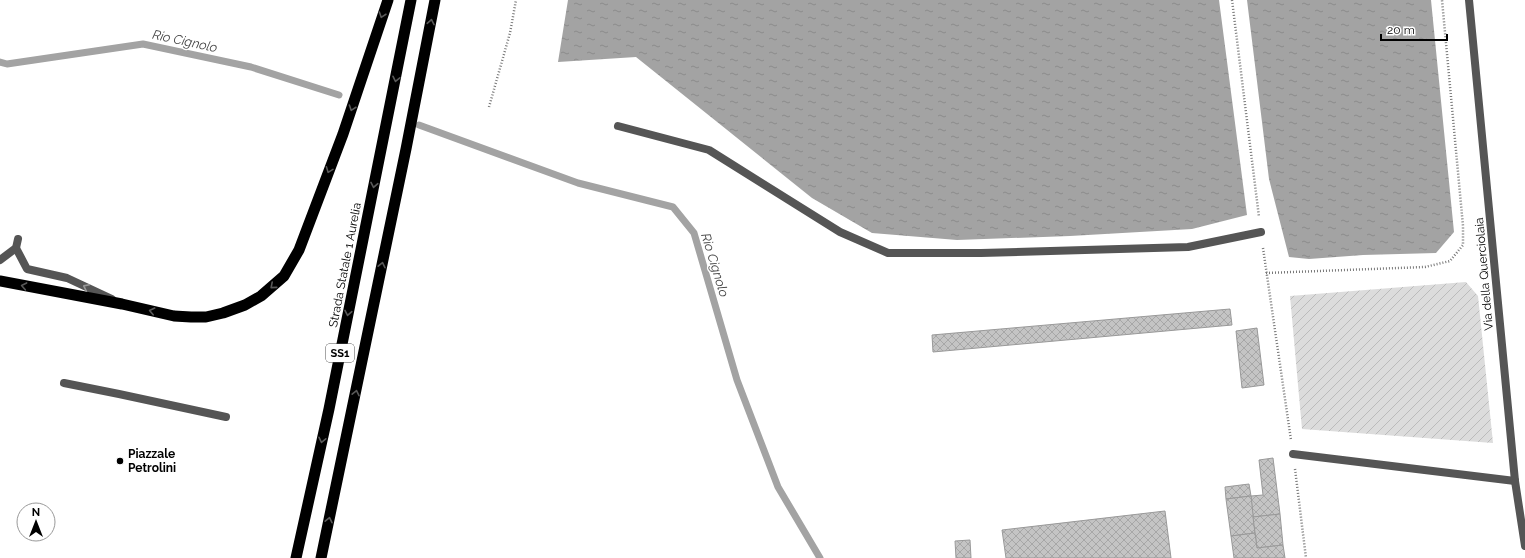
<svg xmlns="http://www.w3.org/2000/svg" width="1525" height="558" viewBox="0 0 1525 558" font-family="Raleway,sans-serif">
  <defs>
    <pattern id="garden-furrows" width="10" height="10" patternUnits="userSpaceOnUse"><rect width="10" height="10" fill="#dcdcdc"/><path d="M-1 1l2-2M0 10L10 0M9 11l2-2" fill="none" stroke="#bbb"/></pattern>
    <pattern id="water-ripples" width="26" height="14" patternUnits="userSpaceOnUse"><rect width="26" height="14" fill="#a3a3a3"/><path d="M2 4q2-2 4 0t4 0M15 11q2-2 4 0t4 0" fill="none" stroke="#8b8b8b"/></pattern>
    <pattern id="building-cross-hatch" width="8" height="8" patternUnits="userSpaceOnUse"><rect width="8" height="8" fill="#c4c4c4"/><path d="M0 0l8 8M0 8l8-8" fill="none" stroke="#a7a7a7"/></pattern>
  </defs>
  <rect width="100%" height="100%" fill="#fff"/>
  <path fill="url(#garden-furrows)" d="M1466,282l12,14 15,147 -191,-14 -12,-133z"/>
  <g fill="url(#water-ripples)">
    <path d="M568,0h651l28,215 -55,14 -122,7 -113,4 -85,-7 -60,-35 -176,-141 -78,5z"/>
    <path d="M1247,0h184l23,232 -18,21 -73,2 -54,4 -20,-2 -20,-78z"/>
  </g>
  <g fill="none" stroke-linecap="round" stroke-linejoin="round">
    <g stroke="#a3a3a3" stroke-width="7">
      <path d="M0,62l7,2 136,-20 108,23 88,28"/>
      <path d="M419,125l159,58 95,24 21,26 43,147 41,107 42,71"/>
    </g>
  </g>
  <g fill="url(#building-cross-hatch)" stroke="#999">
    <path d="M1230,309l2,16 -299,27 -1,-17z"/>
    <path d="M1257,328l7,57 -22,3 -6,-57z"/>
    <path d="M1273,458l7,56 -27,3 -2,-21 12,-1 -4,-35z"/>
    <path d="M1249,484l2,12 -25,3 -1,-12z"/>
    <path d="M1251,496l4,37 -24,3 -5,-37z"/>
    <path d="M1165,511l6,47h-165l-4,-28z"/>
    <path d="M1280,514l3,31 -26,3 -4,-31z"/>
    <path d="M1255,533l2,15 26,-3 2,13h-51l-3,-22z"/>
    <path d="M970,540l1,18h-15l-1,-17z"/>
  </g>
  <g fill="none" stroke-linecap="round" stroke-linejoin="round">
    <g stroke="#777" stroke-width="2.5" stroke-dasharray="1 2" stroke-linecap="butt">
      <path d="M1232,0l27,217"/>
      <path d="M489,107l21,-74 6,-33"/>
      <path d="M1263,248l28,192"/>
      <path d="M1266,273l159,-6 25,-6 13,-16v-19l-21,-226"/>
      <path d="M1295,469l11,89"/>
    </g>
    <g stroke="#555" stroke-width="8">
      <path d="M618,126l91,24 131,82 48,21h93l207,-6 73,-15"/>
      <path d="M16,248l11,21 40,9 45,21"/>
      <path d="M0,260l16,-12 2,-9"/>
      <path d="M64,383l55,11 107,23"/>
      <path d="M1293,454l222,27"/>
    </g>
    <path stroke="#555" stroke-width="8" d="M1469,0l46,481 10,65"/>
    <g stroke="#000" stroke-width="11">
      <path d="M0,281l122,23 52,12 17,1h15l17,-4 22,-8 16,-9 23,-20 15,-26 44,-116 45,-134"/>
      <path d="M296,558l33,-149 82,-409"/>
      <path d="M321,558l85,-409 29,-149"/>
    </g>
  </g>
  <defs><path id="oneway-chevron" d="M-2-3.5L2.5 0L-2 3.5" fill="none" stroke-width="1.6" stroke-linecap="round" stroke-linejoin="round"/></defs>
  <g stroke="#595959">
    <use href="#oneway-chevron" transform="translate(382 15) rotate(109)"/>
    <use href="#oneway-chevron" transform="translate(431 22) rotate(-79)"/>
    <use href="#oneway-chevron" transform="translate(396 79) rotate(102)"/>
    <use href="#oneway-chevron" transform="translate(352 108) rotate(109)"/>
    <use href="#oneway-chevron" transform="translate(329 170) rotate(111)"/>
    <use href="#oneway-chevron" transform="translate(374 185) rotate(101)"/>
    <use href="#oneway-chevron" transform="translate(382 265) rotate(-78)"/>
    <use href="#oneway-chevron" transform="translate(24 286) rotate(-169)"/>
    <use href="#oneway-chevron" transform="translate(273 286) rotate(139)"/>
    <use href="#oneway-chevron" transform="translate(152 311) rotate(-167)"/>
    <use href="#oneway-chevron" transform="translate(348 313) rotate(101)"/>
    <use href="#oneway-chevron" transform="translate(356 393) rotate(-78)"/>
    <use href="#oneway-chevron" transform="translate(322 440) rotate(102)"/>
    <use href="#oneway-chevron" transform="translate(329 520) rotate(-78)"/>
  </g>
  <use stroke="#999" href="#oneway-chevron" transform="translate(86 287) rotate(-154)"/>
  <circle fill="#000" stroke="#fff" stroke-width="1.5" cx="120" cy="461" r="4"/>
  <g text-anchor="middle" dominant-baseline="central" stroke-width="3" stroke-linejoin="round" paint-order="stroke">
    <rect fill="#fff" stroke="#4c4c4c" stroke-width="1" x="326" y="344" width="28" height="18" rx="3"/>
    <g font-size="11" font-weight="bold" fill="#000">
      <text x="340" y="353">SS1</text>
    </g>
    <g font-size="12" fill="#000" stroke="#fff">
      <text transform="translate(345 265) rotate(-79)">Strada Statale 1 Aurelia</text>
      <text transform="translate(1484 274) rotate(-95)">Via della Querciolaia</text>
    </g>
    <g font-size="12" font-weight="bold" fill="#000" stroke="#fff" text-anchor="start">
      <text x="128" y="454">Piazzale<tspan x="128" dy="14">Petrolini</tspan></text>
    </g>
    <g font-size="13" font-style="italic" fill="#444" stroke="#fff">
      <text transform="translate(185 41) rotate(12)">Rio Cignolo</text>
      <text transform="translate(715 265) rotate(73)">Rio Cignolo</text>
    </g>
  </g>
  <g transform="translate(36 522)"><circle r="19" fill="#ffffff" stroke="#999999"/>
  <path d="M0-3L7 15L0 10L-7 15Z" fill="#000000"/>
  <text y="-6" font-size="11" font-weight="bold" text-anchor="middle" fill="#000000">N</text>
  </g>
  <path d="M1381 34v6h66v-6" fill="none" stroke="#000000" stroke-width="2"/>
  <text x="1387" y="34" font-size="12" fill="#000000" stroke="#ffffff" stroke-width="3" paint-order="stroke">20 m</text>
</svg>
